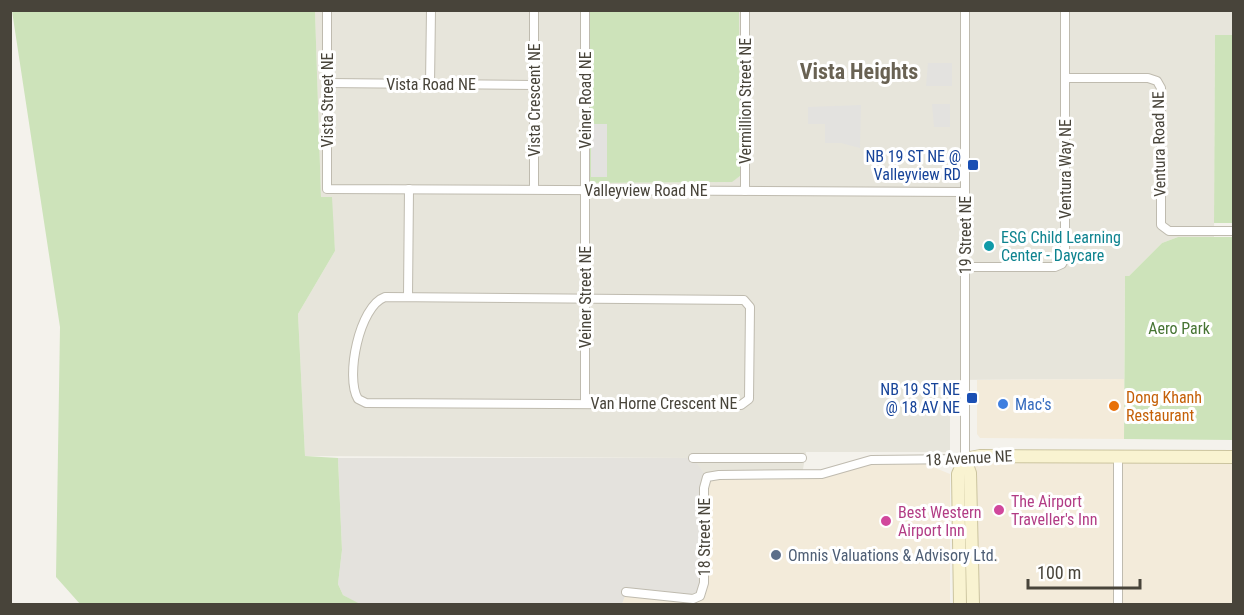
<svg xmlns="http://www.w3.org/2000/svg" width="1244" height="615" viewBox="0 0 1244 615" font-family="'Roboto Condensed',sans-serif">
  <rect width="100%" height="100%" fill="#f4f2ec"/>
  <path fill="#e7e5db" d="M315,11h275v172l141,-1 9,-6 -1,-165h494v24l-18,1 -1,201h-36l-16,6 -33,33h-4l-1,103 -174,1v70l-3,2h-141l-4,23 -95,2 -15,-19 -387,-2 -7,-142 37,-63 -4,-54 -10,1z"/>
  <g fill="#f3ebda">
    <path d="M1124,379v60l-144,-1 -3,-4v-54z"/>
    <path d="M1233,457v147h-260l-8,-145z"/>
    <path d="M871,460h45l34,14v130h-328l4,-12 81,-115 95,-2z"/>
  </g>
  <path fill="#e4e2dd" d="M338,458h355l14,19 -7,119 -74,-3 -4,11 -265,-1 -14,-8 -5,-11 4,-34z"/>
  <g fill="#cde3ba">
    <path d="M12,11h303l6,186h11l3,54 -37,63 7,142 33,2 4,92 -4,34 5,11 17,9h-280l-24,-27 4,-250z"/>
    <path d="M590,11h149l1,165 -8,6 -143,1z"/>
    <path d="M1215,35h18v188h-19z"/>
    <path d="M1178,237h55v203l-109,-1 1,-163h4l33,-33z"/>
  </g>
  <g fill="#e3e2df">
    <path d="M928,63h24v23h-26z"/>
    <path d="M932,104h18v23h-16z"/>
    <path d="M861,105l-1,43 -19,-5h-16v-19h-17v-17z"/>
    <rect x="591" y="124" width="16" height="53"/>
  </g>
  <g fill="none" stroke-linecap="round" stroke-linejoin="round">
    <defs>
      <g id="street">
        <path d="M327,10v179l638,3"/>
        <path d="M745,10v181"/>
        <path d="M1065,78h83l9,3 4,7v137l8,6h65"/>
        <path d="M327,83l207,2"/>
        <path d="M430,84l1,-74"/>
        <path d="M534,189v-179"/>
        <path d="M965,267h90l7,-3 3,-7v-247"/>
        <path d="M385,297l359,3 6,7 -1,92 -8,6 -375,-2 -8,-4c-13,-21 1,-93 27,-102z"/>
        <path d="M408,297l1,-108"/>
        <path d="M585,404v-394"/>
        <path d="M1118,456v148"/>
        <path d="M693,458h109"/>
        <path d="M626,592l67,7 7,-3 4,-13v-95l3,-11 12,-2 103,-1 49,-14 94,-1v-449"/>
      </g>
      <g id="secondary">
        <path d="M965,459l15,-3 254,1"/>
        <path d="M965,459l5,14 3,131"/>
        <path d="M960,604l-2,-130 7,-15"/>
      </g>
    </defs>
    <use href="#street" stroke="#bfbbaf" stroke-width="10"/>
    <use href="#secondary" stroke="#cbc49f" stroke-width="14"/>
    <use href="#street" stroke="#fff" stroke-width="8"/>
    <use href="#secondary" stroke="#f9f3d1" stroke-width="12"/>
  </g>
  <g fill="#1a4fb4" stroke="#fff" stroke-width="2">
    <rect x="967" y="159" width="12" height="12" rx="3"/>
    <rect x="966" y="392" width="12" height="12" rx="3"/>
  </g>
  <circle fill="#0f9aa8" stroke="#fff" stroke-width="2" cx="989" cy="246" r="6"/>
  <circle fill="#3f7fe0" stroke="#fff" stroke-width="2" cx="1003" cy="404" r="6"/>
  <circle fill="#e8710a" stroke="#fff" stroke-width="2" cx="1114" cy="406" r="6"/>
  <g fill="#d1479c" stroke="#fff" stroke-width="2">
    <circle cx="999" cy="510" r="6"/>
    <circle cx="886" cy="521" r="6"/>
  </g>
  <circle fill="#5c6f8a" stroke="#fff" stroke-width="2" cx="776" cy="555" r="6"/>
  <g text-anchor="middle" dominant-baseline="central" stroke-width="6" stroke-linejoin="round" paint-order="stroke">
    <g font-size="16" fill="#48443a" stroke="#fff">
      <text x="431" y="84">Vista Road NE</text>
      <text transform="translate(327 100) rotate(-90)">Vista Street NE</text>
      <text transform="translate(534 100) rotate(-90)">Vista Crescent NE</text>
      <text transform="translate(585 100) rotate(-90)">Veiner Road NE</text>
      <text transform="translate(745 101) rotate(-90)">Vermillion Street NE</text>
      <text transform="translate(1159 144) rotate(-91)">Ventura Road NE</text>
      <text transform="translate(1065 169) rotate(-90)">Ventura Way NE</text>
      <text x="646" y="190">Valleyview Road NE</text>
      <text transform="translate(965 235) rotate(-90)">19 Street NE</text>
      <text transform="translate(585 297) rotate(-90)">Veiner Street NE</text>
      <text x="664" y="403">Van Horne Crescent NE</text>
      <text transform="translate(969 458) rotate(-3)">18 Avenue NE</text>
      <text transform="translate(704 537) rotate(-90)">18 Street NE</text>
    </g>
    <g font-size="16" fill="#164399" stroke="#fff" text-anchor="end">
      <text x="961" y="156">NB 19 ST NE @<tspan x="961" dy="18">Valleyview RD</tspan></text>
      <text x="960" y="389">NB 19 ST NE<tspan x="960" dy="18">@ 18 AV NE</tspan></text>
    </g>
    <g font-size="16" fill="#0d838f" stroke="#fff" text-anchor="start">
      <text x="1001" y="237">ESG Child Learning<tspan x="1001" dy="18">Center - Daycare</tspan></text>
    </g>
    <g font-size="16" fill="#467433" stroke="#fff">
      <text x="1179" y="328">Aero Park</text>
    </g>
    <g font-size="16" fill="#c56008" stroke="#fff" text-anchor="start">
      <text x="1126" y="397">Dong Khanh<tspan x="1126" dy="18">Restaurant</tspan></text>
    </g>
    <g font-size="16" fill="#366cbe" stroke="#fff" text-anchor="start">
      <text x="1015" y="404">Mac's</text>
    </g>
    <g font-size="16" fill="#b23c85" stroke="#fff" text-anchor="start">
      <text x="1011" y="501">The Airport<tspan x="1011" dy="18">Traveller's Inn</tspan></text>
      <text x="898" y="512">Best Western<tspan x="898" dy="18">Airport Inn</tspan></text>
    </g>
    <g font-size="16" fill="#4e5e75" stroke="#fff" text-anchor="start">
      <text x="788" y="555">Omnis Valuations &amp; Advisory Ltd.</text>
    </g>
    <g font-size="22" font-weight="bold" fill="#696253" stroke="#fff">
      <text x="859" y="71">Vista Heights</text>
    </g>
  </g>
  <rect width="1244" height="615" fill="none" stroke="#48443a" stroke-width="24"/>
  <path d="M1028 579v9h112v-9" fill="none" stroke="#48443a" stroke-width="3"/>
  <text x="1037" y="579" font-size="18" fill="#48443a" stroke="#ffffff" stroke-width="4.5" paint-order="stroke">100 m</text>
</svg>
